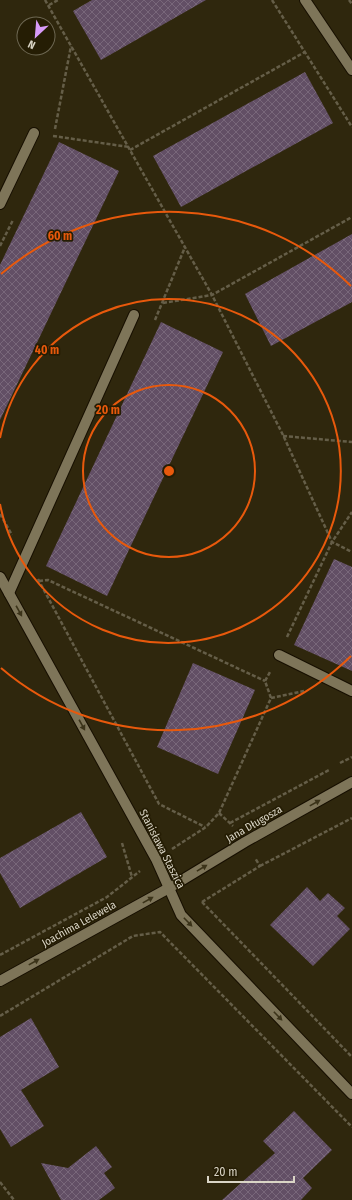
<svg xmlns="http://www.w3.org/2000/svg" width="352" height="1200" viewBox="0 0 352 1200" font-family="'Fira Sans Condensed',sans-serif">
  <defs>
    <pattern id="building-cross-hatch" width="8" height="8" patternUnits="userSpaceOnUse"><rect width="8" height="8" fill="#624f65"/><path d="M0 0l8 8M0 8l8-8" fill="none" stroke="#78677a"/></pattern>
  </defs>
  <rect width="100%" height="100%" fill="#2f270d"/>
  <g fill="url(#building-cross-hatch)">
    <path d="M92,0h114l-105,60 -28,-49z"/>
    <path d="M305,72l28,51 -152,84 -28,-51z"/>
    <path d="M59,142l60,29 -119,249v-155z"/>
    <path d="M352,234v68l-81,44 -26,-52z"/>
    <path d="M161,322l62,30 -116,244 -61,-30z"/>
    <path d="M334,559l18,8v104l-58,-26z"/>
    <path d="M193,663l62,27 -37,84 -61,-27z"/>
    <path d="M81,812l26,45 -87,51 -20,-35v-15z"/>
    <path d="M307,887l13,14 8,-8 17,15 -8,8 13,13 -37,37 -43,-41z"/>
    <path d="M31,1018l28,49 -38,23 23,36 -33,21 -11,-18v-92z"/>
    <path d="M294,1111l38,39 -29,28 9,10 -11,12h-79l53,-47 -12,-12z"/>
    <path d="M96,1146l16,21 -8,6 11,15 -16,12h-38l-20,-37 27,5z"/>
  </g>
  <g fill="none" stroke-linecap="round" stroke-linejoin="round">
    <defs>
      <path id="service" d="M279,655l73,36"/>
      <g id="minor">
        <path d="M305,0l47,70"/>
        <path d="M0,204l34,-71"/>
        <path d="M0,577l156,282 25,56 171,179"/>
        <path d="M9,593l125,-278"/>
        <path d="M0,981l169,-93 76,-46 107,-60"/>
      </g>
    </defs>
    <use href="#service" stroke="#170f00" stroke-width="12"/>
    <use href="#minor" stroke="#170f00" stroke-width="12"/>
    <g stroke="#655e48" stroke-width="2.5" stroke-dasharray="4 2" stroke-linecap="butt">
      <path d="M45,0l167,295 71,140 49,107 20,10"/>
      <path d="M272,0l80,127"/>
      <path d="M349,0l3,4"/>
      <path d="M49,5l9,-5"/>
      <path d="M55,129l16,-83"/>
      <path d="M53,136l76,11"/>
      <path d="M130,150l175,-98"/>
      <path d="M0,246l13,-26"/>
      <path d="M163,303l49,-8 140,-78"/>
      <path d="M155,320l30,-73"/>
      <path d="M283,436l69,6"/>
      <path d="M0,514l12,21"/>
      <path d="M38,579l121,225 46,23"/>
      <path d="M39,581l9,-1 217,101"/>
      <path d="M287,637l45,-95 20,-30"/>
      <path d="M271,698l33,-7"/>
      <path d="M340,763l12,-6"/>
      <path d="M219,813l14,13"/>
      <path d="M230,823l99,-53"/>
      <path d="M122,843l10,34"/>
      <path d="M172,849l34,-22 13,-14 52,-115 -6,-17 5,-9"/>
      <path d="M260,866l92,-48"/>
      <path d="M202,902l150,155"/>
      <path d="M202,902l58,-36 -5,-8"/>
      <path d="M0,955l107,-58 33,-26"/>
      <path d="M0,1016l133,-80 27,-4 192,195"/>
      <path d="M0,1182l14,18"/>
    </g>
    <use href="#service" stroke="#7e7559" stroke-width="10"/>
    <use href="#minor" stroke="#7e7559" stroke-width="10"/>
  </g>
  <defs><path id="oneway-solid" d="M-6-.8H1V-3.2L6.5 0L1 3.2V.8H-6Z"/></defs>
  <g fill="#3b3319">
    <use href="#oneway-solid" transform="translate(19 611) rotate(61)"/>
    <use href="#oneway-solid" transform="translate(82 725) rotate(61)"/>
    <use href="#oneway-solid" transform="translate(315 803) rotate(-29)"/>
    <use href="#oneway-solid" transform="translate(202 868) rotate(-31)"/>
    <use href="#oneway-solid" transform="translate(148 900) rotate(-29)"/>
    <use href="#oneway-solid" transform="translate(188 922) rotate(46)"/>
    <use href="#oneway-solid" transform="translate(34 962) rotate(-29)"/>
    <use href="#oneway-solid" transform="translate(278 1016) rotate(46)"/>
  </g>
  <g fill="none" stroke="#e8590c" stroke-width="2">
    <circle cx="169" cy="471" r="86"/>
    <path d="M0 438A172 172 0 1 1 0 504"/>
    <path d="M351 656A259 259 0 0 1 1 668M1 274A259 259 0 0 1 351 286"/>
  </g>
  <g text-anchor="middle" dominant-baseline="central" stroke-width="3.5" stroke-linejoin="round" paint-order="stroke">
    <g font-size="11" fill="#dad5c6" stroke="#251d04">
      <text transform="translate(254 824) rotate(-30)">Jana Długosza</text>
      <text transform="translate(162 849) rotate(63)">Stanisława Staszica</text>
      <text transform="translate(79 924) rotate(-29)">Joachima Lelewela</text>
    </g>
  </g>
  <circle cx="169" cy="471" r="6" fill="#e8590c" stroke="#251d04" stroke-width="2"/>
  <g font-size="12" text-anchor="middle" font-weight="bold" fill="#e8590c" stroke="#251d04" stroke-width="3.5" stroke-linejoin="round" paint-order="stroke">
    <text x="60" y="240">60 m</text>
    <text x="47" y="354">40 m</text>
    <text x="108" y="414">20 m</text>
  </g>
  <g transform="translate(36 36) rotate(206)"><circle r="19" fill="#251d04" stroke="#6d6752"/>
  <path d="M0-3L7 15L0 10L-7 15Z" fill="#d89bf8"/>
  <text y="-6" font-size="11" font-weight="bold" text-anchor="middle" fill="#dad5c6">N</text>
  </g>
  <path d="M208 1176v6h86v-6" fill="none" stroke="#dad5c6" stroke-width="2"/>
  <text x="214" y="1176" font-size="12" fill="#dad5c6" stroke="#251d04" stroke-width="3" paint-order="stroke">20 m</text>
</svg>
